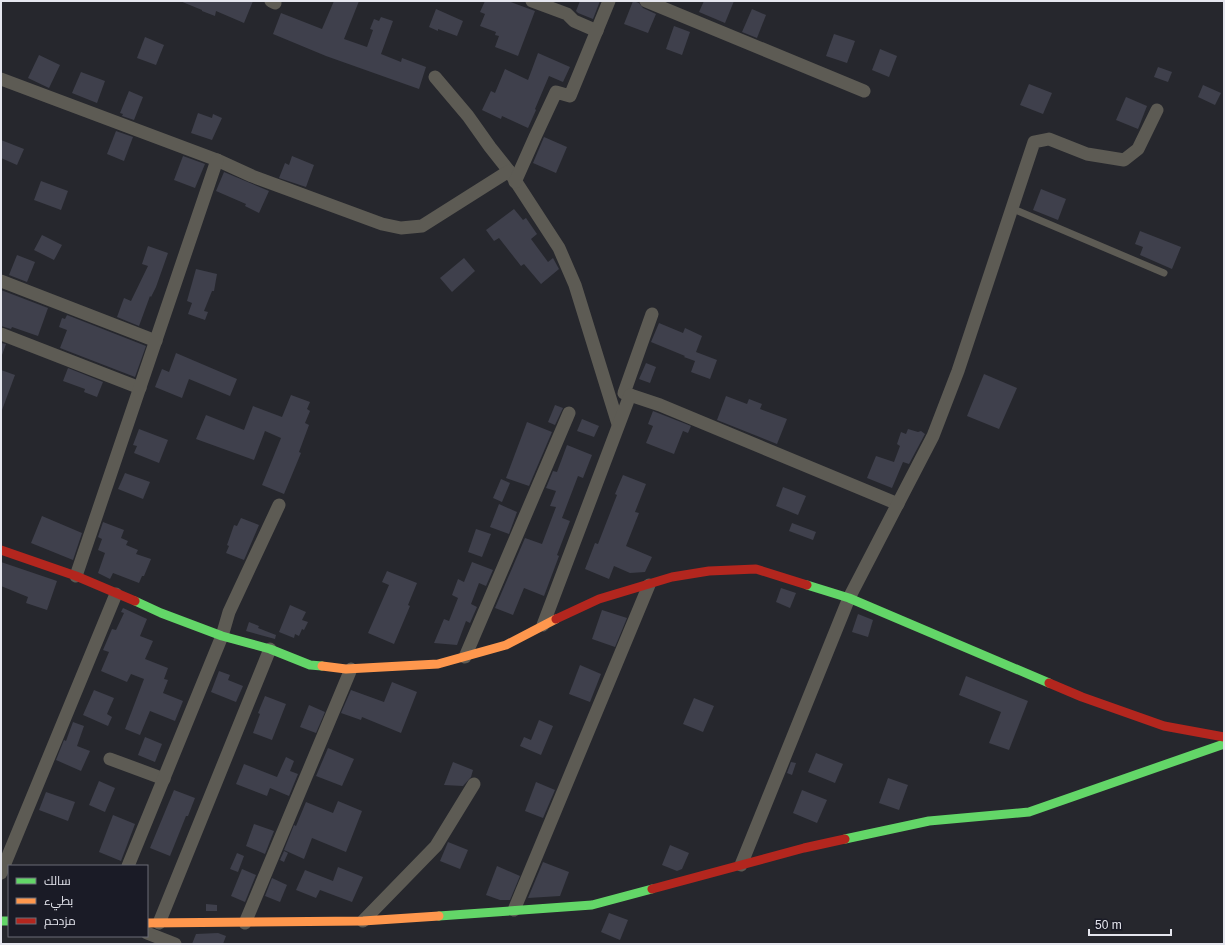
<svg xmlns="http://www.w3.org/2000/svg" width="1225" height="945" viewBox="0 0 1225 945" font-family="Helvetica,Cairo,sans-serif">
  <rect width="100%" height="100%" fill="#26272d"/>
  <g fill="#3f404c">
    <path d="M180,1h73l-9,22 -28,-12 -1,5 -13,-5v-1z"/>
    <path d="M334,1h25l-15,38 23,8 6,-17 -3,-1 4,-10 5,2 2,-4 12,4 -12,33 20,8 1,-4 24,9 -7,22 -93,-33 -53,-22 8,-21 41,16z"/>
    <path d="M485,1h23l27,10 -17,45 -23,-9 4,-11 -4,-1 1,-3 -16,-6 5,-12 -5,-2z"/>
    <path d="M580,1h20l-7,18 -15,-6 -2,-2z"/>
    <path d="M633,1l6,2 4,5 13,6 -8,19 -24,-9z"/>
    <path d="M704,1h30l-9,22 -26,-11z"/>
    <path d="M436,9l27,12 -6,15 -19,-7v2l-9,-4z"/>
    <path d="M752,9l14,6 -9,23 -15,-6z"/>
    <path d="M674,26l16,6 -8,23 -16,-6z"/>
    <path d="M834,34l21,7 -8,22 -21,-7z"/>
    <path d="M145,37l19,8 -8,20 -19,-7z"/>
    <path d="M880,49l17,7 -8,21 -17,-7z"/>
    <path d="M538,53l32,14 -7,15 -14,-6 -14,33 1,1 -8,18 -26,-12 -1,3 -19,-9 9,-19 4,2 10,-24 23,11z"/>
    <path d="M39,55l21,10 -11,23 -21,-10z"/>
    <path d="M1158,67l14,5 -4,10 -14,-5z"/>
    <path d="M81,72l24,9 -8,22 -25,-10z"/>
    <path d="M1029,84l23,9 -9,21 -23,-9z"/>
    <path d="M1203,85l18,8 -6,12 -17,-8z"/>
    <path d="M129,91l14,6 -9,23 -12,-4 1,-2 -3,-1z"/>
    <path d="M1126,97l21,9 -9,23 -22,-9z"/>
    <path d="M198,113l14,5 1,-4 9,4 -10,22 -21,-7z"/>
    <path d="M116,131l17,6 -9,24 -17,-7z"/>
    <path d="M544,137l23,10 -11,26 -23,-10z"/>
    <path d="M1,140l23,9 -7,16 -16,-7z"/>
    <path d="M183,156l22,8 -10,24 -21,-8z"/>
    <path d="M292,156l22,9 -8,22 -27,-9 6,-15 4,2z"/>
    <path d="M224,172l45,19 -10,22 -14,-7 1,-2 -30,-13z"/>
    <path d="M41,181l27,10 -7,19 -27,-10z"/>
    <path d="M1041,189l25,10 -8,21 -25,-10z"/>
    <path d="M514,209l9,11 3,-2 11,16 -6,5 17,23 5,-4 6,11 -18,15 -17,-20 -3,2 -22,-28 -5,3 -8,-11z"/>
    <path d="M1140,231l41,16 -9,22 -32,-14 3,-8 -8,-3z"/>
    <path d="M42,235l20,10 -8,15 -20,-10z"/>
    <path d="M148,246l20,7 -12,34 -5,10 -1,-1 -11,30 -22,-9 7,-19 7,3 17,-35 -6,-2z"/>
    <path d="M17,255l18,7 -8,20 -18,-7z"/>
    <path d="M464,258l11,13 -23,21 -12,-14z"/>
    <path d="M196,269l21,5 -3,17h-2l-8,20 4,1 -3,8 -17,-6 4,-11 -5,-2z"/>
    <path d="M1,290l47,18 -10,28 -26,-9 -1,2 -10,-3z"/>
    <path d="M67,315l79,31 -11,31 -75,-29 7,-18 -8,-3 3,-9 3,1z"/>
    <path d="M659,323l24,10 2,-5 17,8 -6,16 21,8 -7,19 -19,-7 4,-11 -11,-4 1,-1 -34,-14z"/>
    <path d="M1,343l5,1 -4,11 -1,-1z"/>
    <path d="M176,353l61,26 -7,17 -41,-17 -7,19 -27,-11 7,-18 7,3z"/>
    <path d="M646,363l10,4 -6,16 -11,-4z"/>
    <path d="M68,368l35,14 -6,15 -13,-5 1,-3 -22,-8z"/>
    <path d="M1,370l14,5 -13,35h-1z"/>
    <path d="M984,374l33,14 -18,41 -32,-13z"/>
    <path d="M291,395l19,7 -3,7 3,2 -5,12 4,2 -10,27 2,1 -17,41 -22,-9 19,-47 -16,-7 -11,29 -58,-21 10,-24 38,15 9,-24 29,11z"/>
    <path d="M726,396l21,8 2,-5 13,5 -2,5 27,10 -10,25 -60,-24z"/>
    <path d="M555,405l8,3 -8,17 -7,-3z"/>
    <path d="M653,411l38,15 -3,7 -5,-2 -9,23 -28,-11 7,-17 -5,-2z"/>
    <path d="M582,419l17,7 -5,11 -17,-6z"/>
    <path d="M527,422l25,10 -23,54 -23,-8z"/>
    <path d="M139,429l29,11 -9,23 -25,-10 3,-7 -4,-1z"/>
    <path d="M908,429l10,3 3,-1 4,3 -16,30 -6,-2 -11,26 -25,-10 9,-22 18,6 6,-16 -3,-2 4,-12 5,2z"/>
    <path d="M567,445l25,10 -9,23 -5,-2 -16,42 8,3 -13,34 2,1 -15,40 -20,-8 -11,27 -18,-7 30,-70 17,6 14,-37 -6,-1 6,-15 -10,-3 7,-17 4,1z"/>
    <path d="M125,473l25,9 -7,17 -25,-10z"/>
    <path d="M623,475l23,9 -11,28 4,1 -13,33 26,11 -7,15 -15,1 -16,-7 -5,13 -24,-10 10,-26 3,1 19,-49 -2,-1z"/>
    <path d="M501,479l9,4 -8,19 -9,-4z"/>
    <path d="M783,487l23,9 -8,19 -22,-9z"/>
    <path d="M499,504l18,8 -8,22 -19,-7z"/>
    <path d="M42,516l40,17 -9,27 -42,-17z"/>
    <path d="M241,518l18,7 -15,35 -18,-7 3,-7 -2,-1 7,-20 3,1z"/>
    <path d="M103,522l21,8 -3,8 7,3 -2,4 12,5 -2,4 15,5 -7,17h-2l-3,7 -26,-10 -3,6 -12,-6 7,-20 -7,-3 4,-11 -4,-2z"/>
    <path d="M792,523l24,9 -3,8 -24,-9z"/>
    <path d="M476,529l15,5 -9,23 -14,-5z"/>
    <path d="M1,562l56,19 -10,29 -21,-7 2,-6 -27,-11z"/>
    <path d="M472,562l21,8 -7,16 -7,-3 -8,21 6,3 -7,16 -4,-2 -9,24 -23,-2 10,-24 5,2 9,-23 -6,-3 6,-16 6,3z"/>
    <path d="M387,571l30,12 -9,22 2,1 -16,38 -26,-11 21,-48 -7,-3z"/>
    <path d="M781,588l15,5 -6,15 -14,-6z"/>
    <path d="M290,605l16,7 -4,8 6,2 -4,8 -2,-1 -3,7 -4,-2 -1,4 -15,-6z"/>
    <path d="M123,608l24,11 -7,17 13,5 -8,18 23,9 -4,11 4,1 -5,13 20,8 -8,20 -25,-10 -10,24 -15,-6 19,-50 -13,-5 -4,8 -26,-11 8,-19 -6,-2 9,-21 4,1 8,-17 -3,-1z"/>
    <path d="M602,610l25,8 -12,29 -23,-8z"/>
    <path d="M858,614l15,6 -5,17 -16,-5z"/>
    <path d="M249,622l10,4 -1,2 18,7 -1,4 -29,-8z"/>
    <path d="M580,665l21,9 -11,28 -21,-8z"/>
    <path d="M219,671l11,4 -2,5 15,6 -7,16 -25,-10z"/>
    <path d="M966,676l62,25 -19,49 -20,-7 12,-31 -42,-17z"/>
    <path d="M392,682l25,10 -16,41 -39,-16 -1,3 -20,-7 10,-23 33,12z"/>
    <path d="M94,690l20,8 -7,16 5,3 -4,9 -25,-11z"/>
    <path d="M265,696l21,8 -14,36 -19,-7 7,-19 -2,-1z"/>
    <path d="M694,698l20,8 -11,26 -20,-8z"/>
    <path d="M309,705l16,7 -9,21 -16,-6z"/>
    <path d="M539,720l14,6 -12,29 -21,-9 4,-9 7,3z"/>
    <path d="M73,722l11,4 -7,20 13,5 -9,20 -25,-11 8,-20 2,1z"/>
    <path d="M145,737l17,7 -7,18 -17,-7z"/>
    <path d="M328,748l26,11 -12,27 -26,-10z"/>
    <path d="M816,753l27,11 -8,19 -27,-11z"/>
    <path d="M286,757l8,4 -4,10 8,3 -9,22 -19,-8 -3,8 -31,-12 8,-20 33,13z"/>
    <path d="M453,762l20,8 -2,7 -8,9 -19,-1z"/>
    <path d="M791,762l5,1 -4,12 -5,-2z"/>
    <path d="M888,778l20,7 -9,25 -20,-7z"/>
    <path d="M99,781l16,7 -10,24 -16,-7z"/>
    <path d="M536,782l19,8 -12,28 -18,-7z"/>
    <path d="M174,790l21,8 -7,18h-2l-16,40 -20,-8z"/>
    <path d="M802,790l25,10 -10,23 -24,-10z"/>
    <path d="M46,792l29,10 -7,19 -29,-11z"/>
    <path d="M338,801l24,10 -16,41 -34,-14 -8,21 -20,-9 10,-25 2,1 10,-24 27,11z"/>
    <path d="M113,815l22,9 -14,37 -22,-9z"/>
    <path d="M254,824l20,7 -9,23 -19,-8z"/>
    <path d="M448,842l20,8 -8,19 -20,-8z"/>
    <path d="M670,845l19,8 -7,16 -5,2 -15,-6z"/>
    <path d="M284,851l4,2 -4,9 -4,-2z"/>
    <path d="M237,853l7,3 -6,16 -8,-3z"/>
    <path d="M543,862l26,10 -9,24 -32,2z"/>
    <path d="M497,866l23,10 -10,24h-10l-14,-5z"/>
    <path d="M338,867l25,10 -11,25 -32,-12 -4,8 -20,-8 9,-20 28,11z"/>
    <path d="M242,869l14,6 -11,27 -14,-6z"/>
    <path d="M272,878l15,7 -7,17 -15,-6z"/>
    <path d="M206,904l11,1v6h-11z"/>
    <path d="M609,913l19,7 -8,20 -19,-8z"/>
    <path d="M218,933l8,3 -3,8h-31l4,-10z"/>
  </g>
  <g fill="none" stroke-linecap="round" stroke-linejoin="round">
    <path stroke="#5d5b54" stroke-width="7" d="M1011,208l153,65"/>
    <g stroke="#5d5b54" stroke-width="13">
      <path d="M271,1l4,2"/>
      <path d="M532,1l35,13 7,7 23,10"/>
      <path d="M646,1l218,90"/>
      <path d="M435,77l33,39 22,31 19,24"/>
      <path d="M1,79l216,81 35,16 130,48 19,4 21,-2 87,-55 50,77 16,37 43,139"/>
      <path d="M515,182l20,-45 21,-45 14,4 39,-95"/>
      <path d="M1,281l155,60"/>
      <path d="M1,334l139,54"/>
      <path d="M630,395l-6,-2 28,-79"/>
      <path d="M76,576l141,-416"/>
      <path d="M543,625l87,-230 30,10 238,99"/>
      <path d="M465,657l104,-244"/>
      <path d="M110,759l54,20"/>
      <path d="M741,865l108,-267 84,-162 25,-65 76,-229 15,-3 38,15 37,6 14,-11 19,-39"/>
      <path d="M128,866l94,-230 7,-24 50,-107"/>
      <path d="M1,873l115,-279"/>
      <path d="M514,910l135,-325"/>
      <path d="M363,921l73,-75 38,-62"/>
      <path d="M159,923l111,-274"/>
      <path d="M245,923l106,-254"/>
      <path d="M147,933l28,11"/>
    </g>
    <g stroke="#63d668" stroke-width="9">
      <path d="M807,585l42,13 200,85"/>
      <path d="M135,601l26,12 61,23 48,13 40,16 12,1"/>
      <path d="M845,839l84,-18 100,-9 195,-68"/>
      <path d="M439,916l153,-11 60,-16"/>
      <path d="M1,921h8"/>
    </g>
    <g stroke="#ff974d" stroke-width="9">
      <path d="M322,666l24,3 92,-5 68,-19 50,-26"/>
      <path d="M147,923l216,-2 76,-5"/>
    </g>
    <g stroke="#b3261e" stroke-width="9">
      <path d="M1,550l75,26 59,25"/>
      <path d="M556,619l43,-20 73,-22 37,-6 47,-2 51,16"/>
      <path d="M1049,683l33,14 82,29 60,11"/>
      <path d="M652,889l152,-41 41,-9"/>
    </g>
  </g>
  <rect width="1225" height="945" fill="none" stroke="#e5e6ee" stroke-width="4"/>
  <rect x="8" y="865" width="140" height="72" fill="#1a1b26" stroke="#6b6c76"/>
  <rect x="16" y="878" width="20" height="6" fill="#63d668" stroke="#6b6c76"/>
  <text x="44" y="885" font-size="12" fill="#e5e6ee">سالك</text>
  <rect x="16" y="898" width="20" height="6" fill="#ff974d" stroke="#6b6c76"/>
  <text x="44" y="905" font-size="12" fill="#e5e6ee">بطيء</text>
  <rect x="16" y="918" width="20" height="6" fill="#b3261e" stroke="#6b6c76"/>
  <text x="44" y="925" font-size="12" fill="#e5e6ee">مزدحم</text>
  <path d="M1089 929v6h82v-6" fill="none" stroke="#e5e6ee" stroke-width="2"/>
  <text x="1095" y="929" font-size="12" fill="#e5e6ee" stroke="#1a1b26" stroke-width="3" paint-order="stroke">50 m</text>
</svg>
